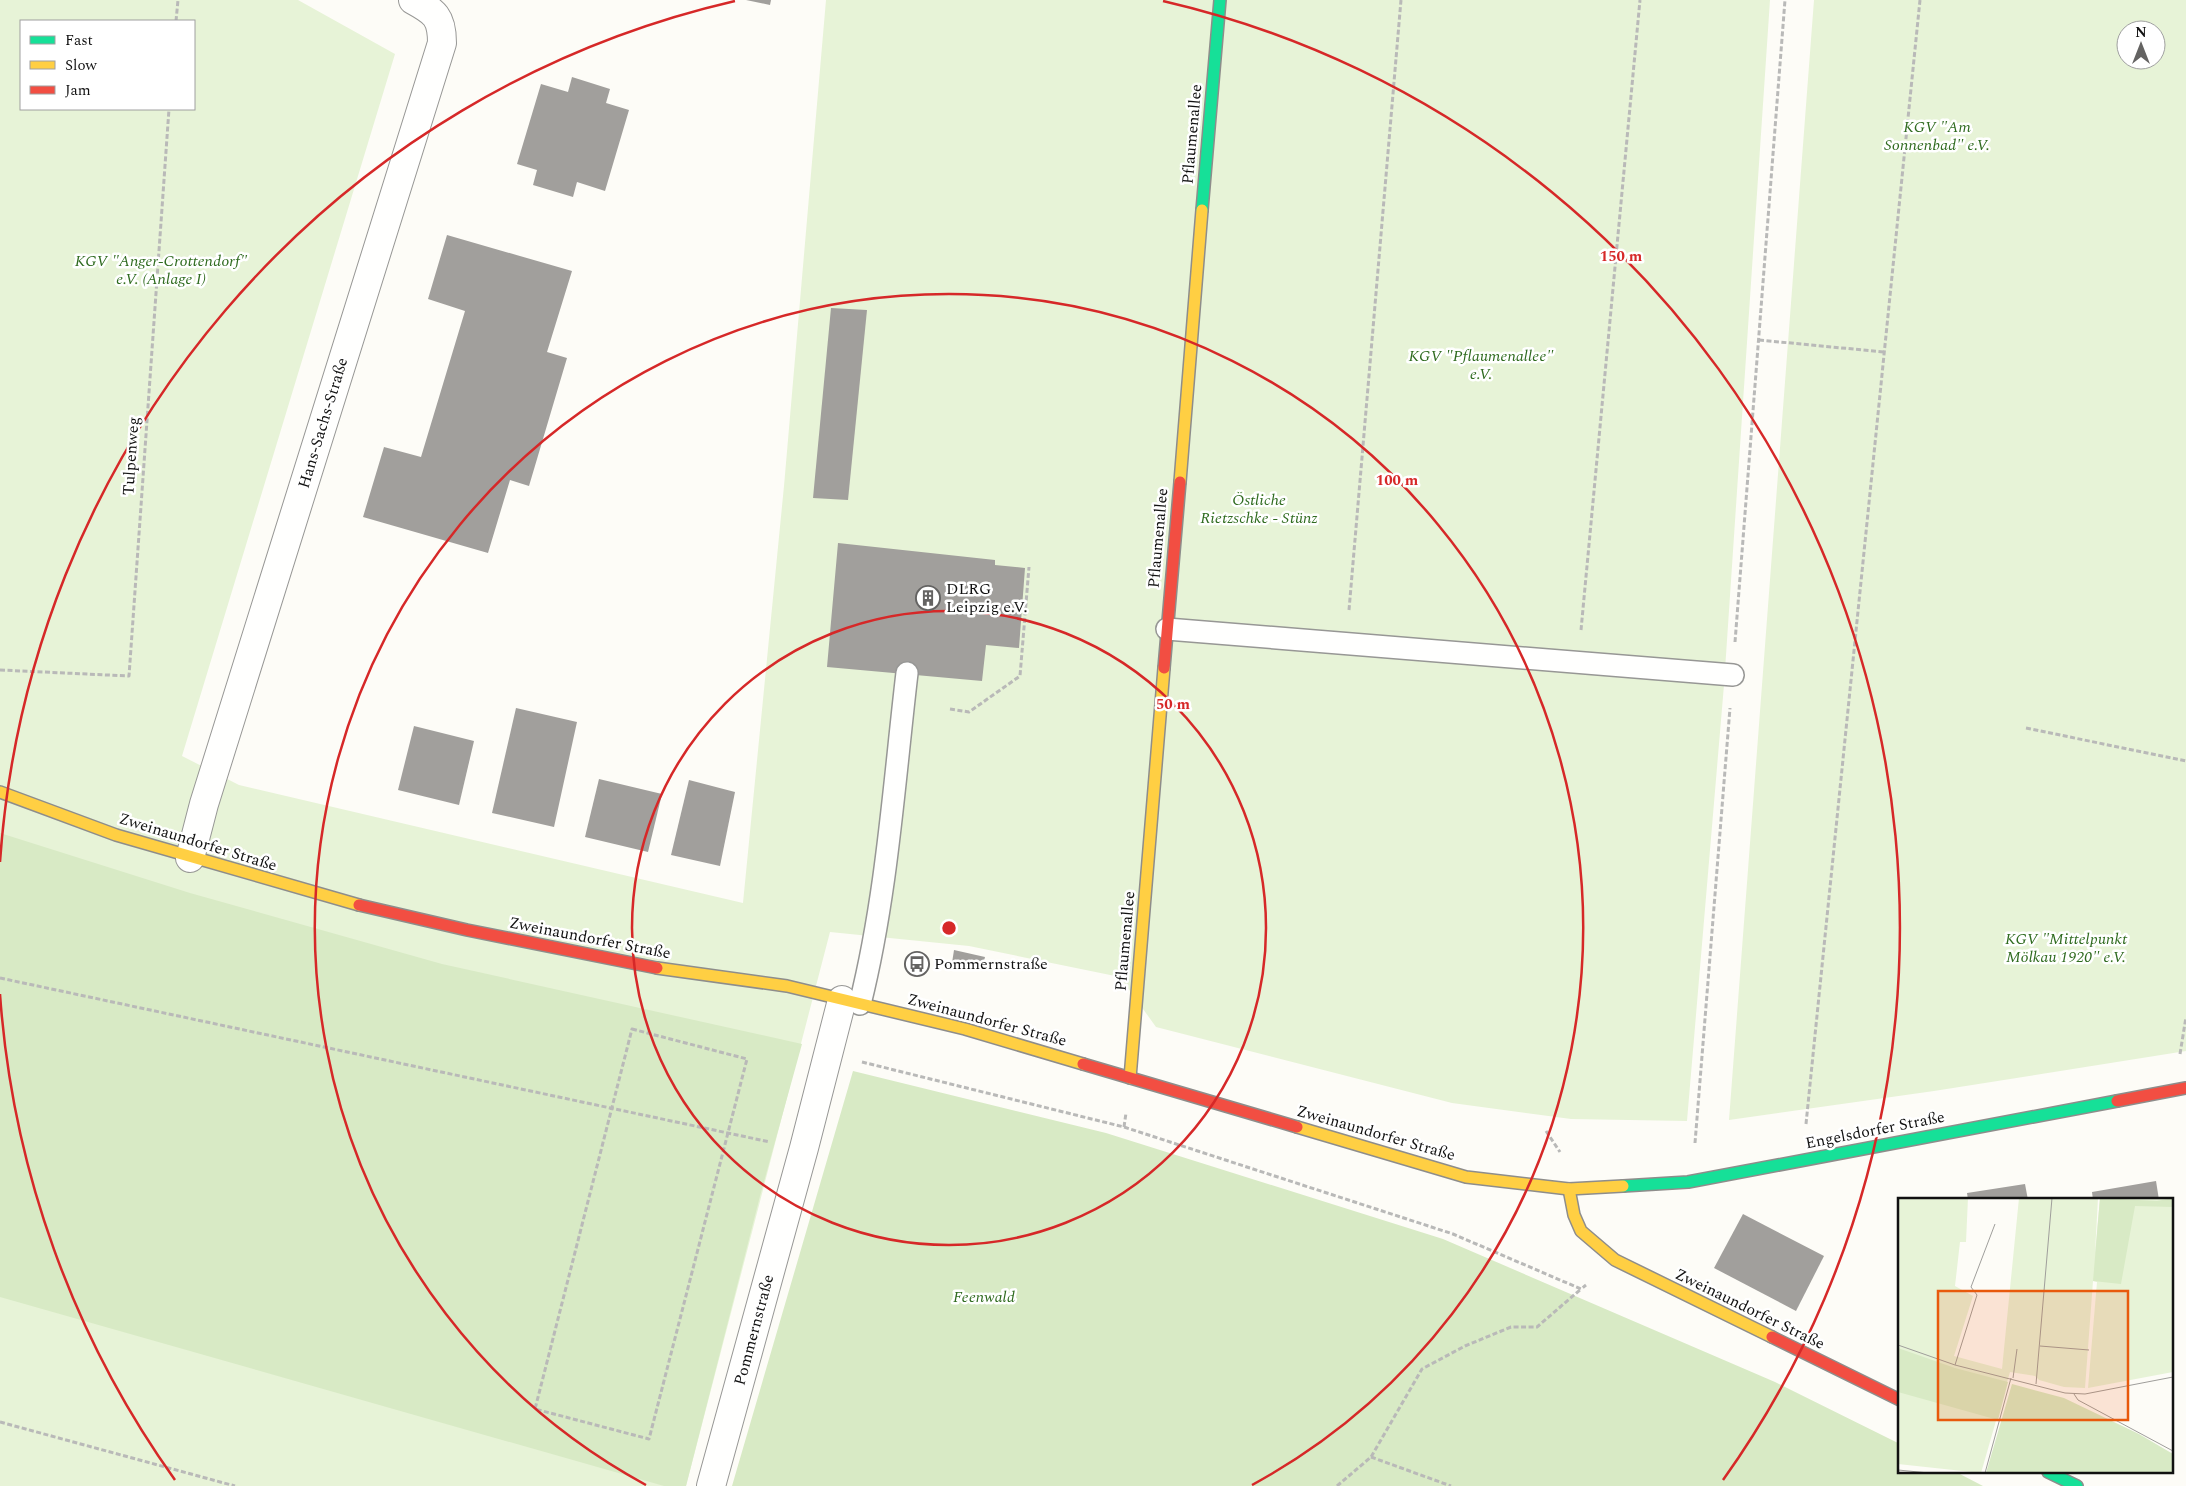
<svg xmlns="http://www.w3.org/2000/svg" width="2186" height="1486" viewBox="0 0 2186 1486" font-family="Spectral,serif">
  <rect width="100%" height="100%" fill="#fdfcf7"/>
  <g fill="#e7f3d7" fill-rule="evenodd">
    <path d="M0,0h298l97,54 -213,702 57,29 504,118 41,-417 42,-486h944l-46,685 -37,436 -116,-2 -119,-16 -296,-76 -36,-50 -151,-31 -139,-14 -144,554h-686zM21,21h173v88h-173z"/>
    <path d="M1814,0h372v1051l-252,40 -205,29zM2126,30h30v30h-30z"/>
  </g>
  <g fill="#d8eac5">
    <path d="M0,833l190,60 252,71 360,80 -42,152 -74,290h-22l-664,-189z"/>
    <path d="M853,1071l253,62 337,106 332,143 125,62v28h56l27,14h-1251z"/>
  </g>
  <g fill="#a19f9c">
    <path d="M746,0h25l-1,5z"/>
    <path d="M572,77l38,12 -4,14 23,7 -24,81 -28,-9 -4,15 -40,-12 4,-15 -20,-6 24,-80 27,8z"/>
    <path d="M447,235l125,36 -25,81 20,6 -38,128 -19,-6 -22,73 -125,-36 21,-70 37,10 44,-146 -37,-12z"/>
    <path d="M831,308l36,2 -19,190 -35,-2z"/>
    <path d="M838,543l157,17v5l30,3 -6,80 -33,-3 -4,36 -155,-14z"/>
    <path d="M516,708l61,14 -23,105 -62,-14z"/>
    <path d="M414,726l60,15 -15,64 -61,-15z"/>
    <path d="M599,779l63,15 -14,58 -63,-15z"/>
    <path d="M689,780l46,12 -15,74 -49,-11z"/>
    <path d="M954,950l31,7 -3,12 -30,-6z"/>
    <path d="M2156,1181l3,19h-66l-1,-8z"/>
    <path d="M2025,1184l3,16h-60l-1,-7z"/>
    <path d="M1743,1214l81,42 -28,55 -82,-43z"/>
  </g>
  <g fill="none" stroke-linecap="round" stroke-linejoin="round">
    <defs>
      <g id="lane">
        <path d="M1167,629l566,46"/>
        <path d="M860,1004c27,-108 34,-221 47,-331"/>
      </g>
      <g id="street">
        <path d="M190,858l14,-54 238,-761c0,-26 -7,-31 -29,-43"/>
        <path d="M711,1486l93,-338 38,-148"/>
      </g>
      <g id="fast">
        <path d="M1202,210l18,-210"/>
        <path d="M1623,1186l65,-4 429,-81"/>
        <path d="M2048,1472l29,14"/>
      </g>
      <g id="slow">
        <path d="M1180,482l22,-272"/>
        <path d="M0,792l116,43 243,70"/>
        <path d="M657,968l130,18 178,43 118,35"/>
        <path d="M1130,1078l34,-410"/>
        <path d="M1297,1127l169,50 103,12 54,-3"/>
        <path d="M1569,1189l5,26 7,16 34,29 157,77"/>
      </g>
      <g id="jam">
        <path d="M1164,668l16,-186"/>
        <path d="M359,905l108,25 190,38"/>
        <path d="M1083,1064l214,63"/>
        <path d="M2117,1101l69,-13"/>
        <path d="M1772,1337l128,63"/>
      </g>
    </defs>
    <use href="#lane" stroke="#979795" stroke-width="24"/>
    <use href="#street" stroke="#979795" stroke-width="30"/>
    <use href="#fast" stroke="#8e8d8b" stroke-width="14"/>
    <use href="#slow" stroke="#8e8d8b" stroke-width="14"/>
    <use href="#jam" stroke="#8e8d8b" stroke-width="14"/>
    <g stroke="#b9b9b8" stroke-width="3" stroke-dasharray="5 2.5" stroke-linecap="butt">
      <path d="M176,21l2,-21"/>
      <path d="M1759,340l125,12"/>
      <path d="M1349,610l52,-610"/>
      <path d="M1581,630l59,-630"/>
      <path d="M1735,642l50,-642"/>
      <path d="M0,670l129,6 40,-567"/>
      <path d="M950,709l19,3 51,-36 9,-109"/>
      <path d="M2026,728l160,33"/>
      <path d="M0,978l770,164"/>
      <path d="M632,1029l115,30 -98,380 -114,-30z"/>
      <path d="M2180,1054l6,-37"/>
      <path d="M862,1062l262,65 329,107 128,55 5,-4"/>
      <path d="M1806,1124l114,-1124"/>
      <path d="M1124,1127l2,-14"/>
      <path d="M1546,1131l14,21"/>
      <path d="M1695,1143l35,-435"/>
      <path d="M0,1422l235,64"/>
      <path d="M1371,1457l80,29"/>
      <path d="M1337,1486l34,-29 51,-88 43,-23 46,-19h26l44,-38"/>
    </g>
    <use href="#lane" stroke="#fffffe" stroke-width="21"/>
    <use href="#street" stroke="#fffffe" stroke-width="28"/>
    <use href="#fast" stroke="#16e098" stroke-width="11"/>
    <use href="#slow" stroke="#ffcf43" stroke-width="11"/>
    <use href="#jam" stroke="#f24e42" stroke-width="11"/>
  </g>
  <g fill="none" stroke="#d62828" stroke-width="2.5">
    <circle cx="949" cy="928" r="317"/>
    <path d="M646 1485A634 634 0 1 1 1252 1485"/>
    <path d="M175 1480A951 951 0 0 1 0 994M0 862A951 951 0 0 1 735 1M1163 1A951 951 0 0 1 1723 1480"/>
  </g>
  <defs>
    <symbol id="building-ring" viewBox="-11 -11 22 22"><circle r="9.5" fill="#fff" stroke="#646362" stroke-width="1.5"/><path d="M-4-6H4V6H1V3H-1V6H-4ZM-2.5-4.3h1.7v1.8h-1.7ZM.8-4.3h1.7v1.8H.8ZM-2.5-1h1.7V.8h-1.7ZM.8-1h1.7V.8H.8Z" fill="#646362"/></symbol>
    <symbol id="bus-ring" viewBox="-11 -11 22 22"><circle r="9.5" fill="#fff" stroke="#646362" stroke-width="1.5"/><path d="M-5-6H5V4H4V6H2V4H-2V6H-4V4H-5ZM-3.5-4V0h7V-4ZM-3.5 1.2v1.5H-2V1.2ZM2 1.2v1.5H3.5V1.2Z" fill="#646362"/></symbol>
  </defs>
  <g fill-rule="evenodd">
    <use href="#building-ring" x="914" y="584" width="28" height="28"/>
    <use href="#bus-ring" x="903" y="950" width="28" height="28"/>
  </g>
  <g text-anchor="middle" dominant-baseline="central" stroke-width="5" stroke-linejoin="round" paint-order="stroke">
    <g font-size="16" font-style="italic" fill="#2f6b1f" stroke="#fff">
      <text x="1937" y="127">KGV "Am<tspan x="1937" dy="18">Sonnenbad" e.V.</tspan></text>
      <text x="161" y="261">KGV "Anger-Crottendorf"<tspan x="161" dy="18">e.V. (Anlage I)</tspan></text>
      <text x="1481" y="356">KGV "Pflaumenallee"<tspan x="1481" dy="18">e.V.</tspan></text>
      <text x="1259" y="500">Östliche<tspan x="1259" dy="18">Rietzschke - Stünz</tspan></text>
      <text x="2066" y="939">KGV "Mittelpunkt<tspan x="2066" dy="18">Mölkau 1920" e.V.</tspan></text>
      <text x="984" y="1297">Feenwald</text>
    </g>
    <g font-size="16" fill="#111" stroke="#fff">
      <text transform="translate(1192 134) rotate(-85)">Pflaumenallee</text>
      <text transform="translate(323 423) rotate(-73)">Hans-Sachs-Straße</text>
      <text transform="translate(131 456) rotate(-86)">Tulpenweg</text>
      <text transform="translate(1158 538) rotate(-85)">Pflaumenallee</text>
      <text transform="translate(198 842) rotate(17)">Zweinaundorfer Straße</text>
      <text transform="translate(590 938) rotate(11)">Zweinaundorfer Straße</text>
      <text transform="translate(1125 941) rotate(-85)">Pflaumenallee</text>
      <text transform="translate(987 1020) rotate(15)">Zweinaundorfer Straße</text>
      <text transform="translate(1875 1130) rotate(-11)">Engelsdorfer Straße</text>
      <text transform="translate(1376 1133) rotate(16)">Zweinaundorfer Straße</text>
      <text transform="translate(1750 1309) rotate(26)">Zweinaundorfer Straße</text>
      <text transform="translate(754 1330) rotate(-75)">Pommernstraße</text>
    </g>
    <g font-size="16" fill="#111" stroke="#fff" text-anchor="start">
      <text x="946" y="589">DLRG<tspan x="946" dy="18">Leipzig e.V.</tspan></text>
      <text x="934" y="964">Pommernstraße</text>
    </g>
  </g>
  <g transform="translate(1898 1198)">
    <rect width="275" height="275" fill="#fdfcf7"/>
    <path d="M0,0h70l-2,44h-6l-5,44 18,10 -19,60 48,13 17,-171h79l-3,55 5,-55h73v174l-85,16 9,-106 -4,-1 -8,107 -21,-1 -25,-7 -4,-4 -25,-4 -29,101 -83,-9z" fill="#e7f3d7"/>
    <path d="M202,0l57,3 16,-3v9l-38,-1 -14,78 -28,-3zM0,150l57,20 53,14 -10,38 -100,-28zM114,186l52,14 75,36 34,20v19h-187z" fill="#d8eac5"/>
    <path fill="none" stroke="#9f9e9b" stroke-width="1" d="M0,147l57,20 110,28 20,1 88,-17M142,148l49,4M57,167l22,-70 -6,-8 24,-63M115,180l4,-29M138,186l16,-186M176,196l4,6 95,51M0,272l31,3M87,275l26,-95"/>
    <path fill="#e8590c" fill-opacity="0.15" stroke="#e8590c" stroke-width="2.5" d="M40,93h190v129h-190z"/>
    <rect width="275" height="275" fill="none" stroke="#111" stroke-width="2.5"/>
  </g>
  <circle cx="949" cy="928" r="8" fill="#d62828" stroke="#fff" stroke-width="2.5"/>
  <g font-size="15" text-anchor="middle" font-weight="bold" fill="#d62828" stroke="#fff" stroke-width="5" stroke-linejoin="round" paint-order="stroke">
    <text x="1621" y="261">150 m</text>
    <text x="1397" y="485">100 m</text>
    <text x="1173" y="709">50 m</text>
  </g>
  <rect x="20" y="20" width="175" height="90" fill="#ffffff" stroke="#a0a0a0"/>
  <rect x="30" y="36" width="25" height="8" fill="#16e098" stroke="#a0a0a0"/>
  <text x="65" y="45" font-size="15" fill="#111111">Fast</text>
  <rect x="30" y="61" width="25" height="8" fill="#ffcf43" stroke="#a0a0a0"/>
  <text x="65" y="70" font-size="15" fill="#111111">Slow</text>
  <rect x="30" y="86" width="25" height="8" fill="#f24e42" stroke="#a0a0a0"/>
  <text x="65" y="95" font-size="15" fill="#111111">Jam</text>
  <g transform="translate(2141 45)"><circle r="24" fill="#ffffff" stroke="#a0a0a0"/>
  <path d="M0-4L9 19L0 12L-9 19Z" fill="#646362"/>
  <text y="-8" font-size="14" font-weight="bold" text-anchor="middle" fill="#111111">N</text>
  </g>
</svg>
